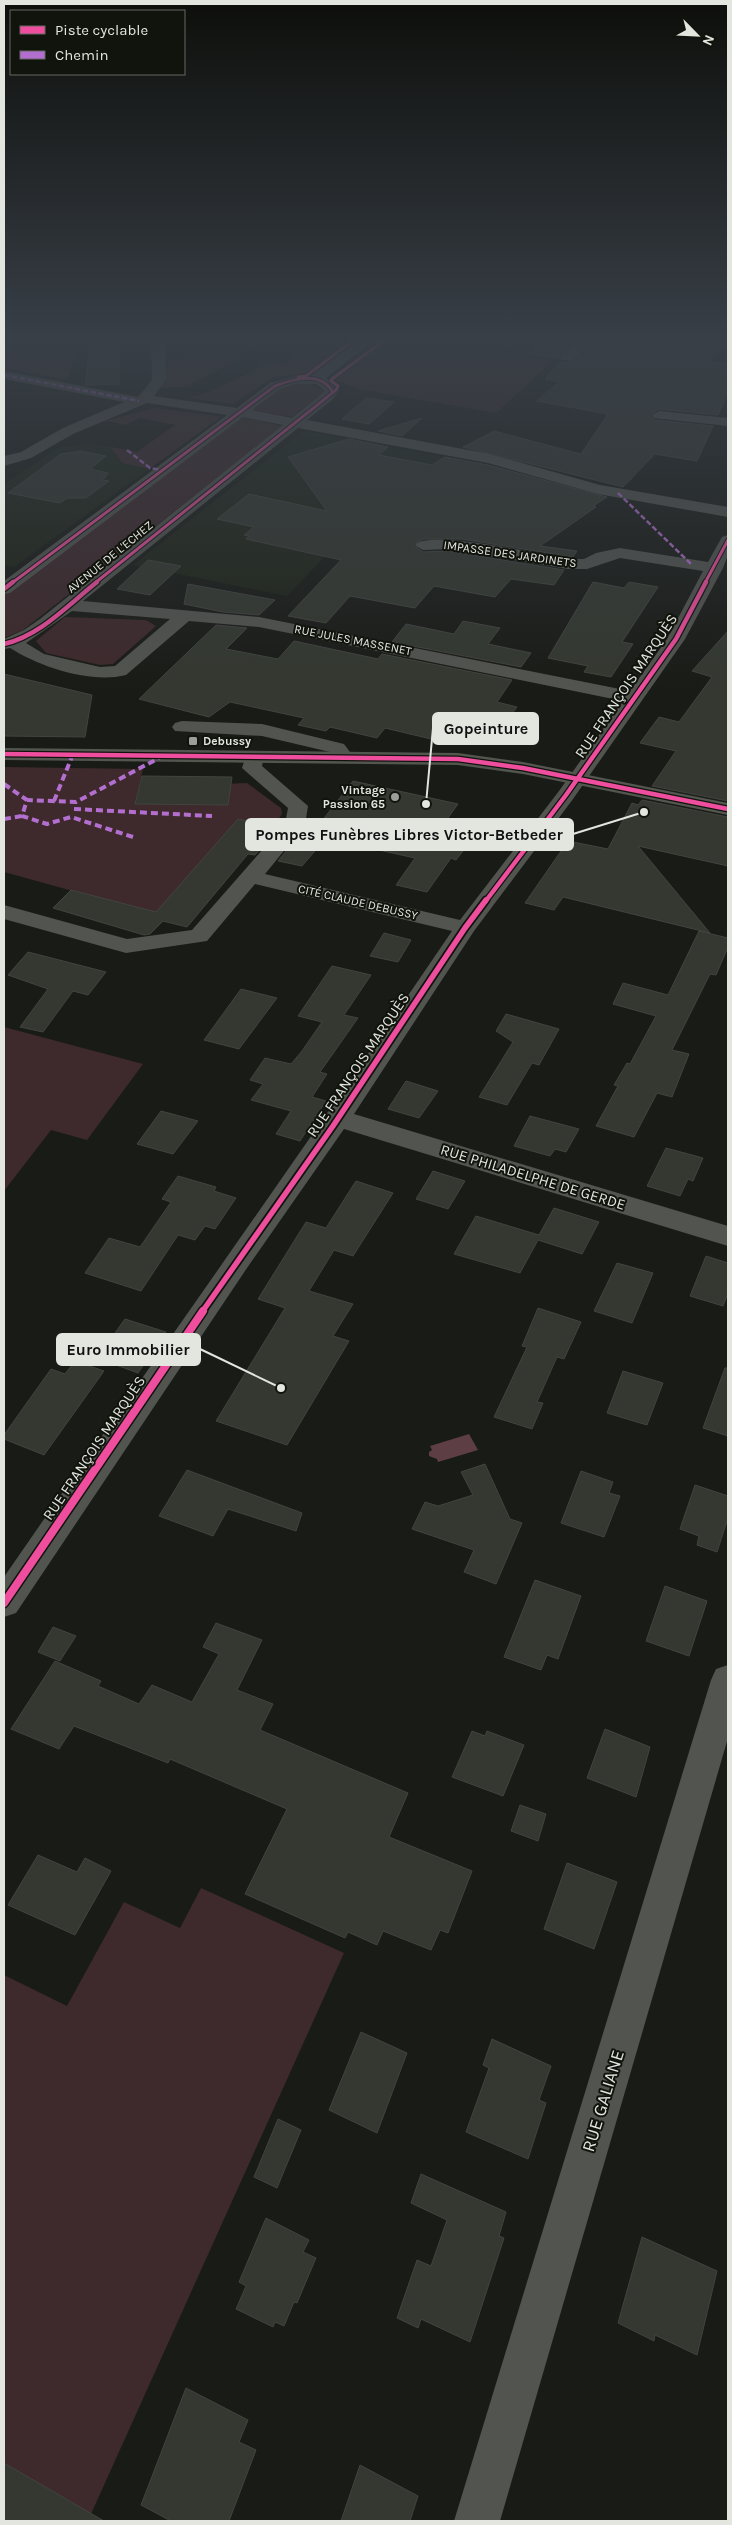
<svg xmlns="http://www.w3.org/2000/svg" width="732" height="2525" viewBox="0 0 732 2525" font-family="Karla,sans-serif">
  <rect width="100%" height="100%" fill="#191b16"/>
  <g fill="#1f2518">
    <path d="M304,431l142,26 -74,51 -85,88 -154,-31z"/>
    <path d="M91,443l20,4 11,17 27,5 -135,98 -10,-2v-81l56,-37z"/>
  </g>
  <g fill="#3e292c">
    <path d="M4,336h77l-13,44 -64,-12v-10l26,-16z"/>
    <path d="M301,336h55l-49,38 -33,3 -41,27 -45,-6 24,-7 23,-11 35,-19 16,2 10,-14z"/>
    <path d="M393,336h130l-20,14 51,10 -58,53 -137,-24 -25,-9z"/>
    <path d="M240,356l1,3 -51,25 5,2 -34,2 8,-28z"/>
    <path d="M298,383l12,1 15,7 -33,26 -41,-7 32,-24z"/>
    <path d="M154,408l64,8 2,2 -71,51 -27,-6 -11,-16 26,5 38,-27 -35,-7 -14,7 -21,-4z"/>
    <path d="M244,417l39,9 -260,204 -19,8v-44l234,-176z"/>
    <path d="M65,617l81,3 10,6 -43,38 -13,1 -54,-12 -10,-12z"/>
    <path d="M4,767l139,2 -8,35 84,1 4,-21 24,-1 34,25 1,6 -10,14 -95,60 -21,26 -152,-42z"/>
    <path d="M4,1027l139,37 -56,76 -36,-10 -47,61z"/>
    <path d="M201,1888l143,65 -253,561 -87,-51v-488l63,31 57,-104 56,26z"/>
  </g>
  <path fill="#5d3e44" d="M469,1434l9,16 -40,12 -1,-3 -8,-3v-4l3,-2 -2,-4z"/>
  <g fill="#343830" stroke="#42443f">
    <path d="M97,336h22v48l-34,1 6,-47z"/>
    <path d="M552,336h31l-22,16 -2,7 -32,-6z"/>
    <path d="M603,336h123l-8,6 10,2 -21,17 21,3v28l-10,23 -59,-6 -9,6 4,5 59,6 -16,35 -42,-7 -32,33 -160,-40 31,-16 87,23 27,-40 -71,-13 22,-19 -14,-3 3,-2h-2l15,-15 12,-1z"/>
    <path d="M366,398l28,4 -25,22 -27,-5z"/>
    <path d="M422,418l-20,18 -24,-5z"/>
    <path d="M349,439l39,8 -9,8 53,10 13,-8 43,8 119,32 -14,9 3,1 -56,39 37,5 -4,6 -111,-18h-38l-11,5 10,8 24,-1 117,19 -10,15 -43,-6 -16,18 -61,-11 -19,22 -65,-12 -24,27 -38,-7 53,-56 -95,-21 3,-3 -5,-1 10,-8 -37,-8 32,-25 78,17 -39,-54z"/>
    <path d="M81,451l25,5 -16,13 18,4 -5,7 6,1 -23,17h-19l-7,5 -52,-10 53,-39z"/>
    <path d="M148,560l33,6 -31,29 -33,-6z"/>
    <path d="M593,582l31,6 5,-6 29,5 -36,55 11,2 -22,33 -27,-5 4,-6 -40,-8z"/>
    <path d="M188,584l87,16 -16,15 -36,-3 -39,-8z"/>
    <path d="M463,621l37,7 -12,16 43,9 -10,14 -129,-25 14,-18 48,10z"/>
    <path d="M216,625l31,3 -21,21 52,10 16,-18 84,18 4,-5 130,26 -15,22 20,5 -27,36 -53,-12 -6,8 -46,-11 -8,10 -47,-11 -4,4 -28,-6 6,-7 -74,-16 -21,15 -70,-18z"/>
    <path d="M728,631v170l-76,-15 24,-35 -36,-8 19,-26 20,5 33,-45 -20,-6z"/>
    <path d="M4,674l88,21 -7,42 -81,-1z"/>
    <path d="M142,776l90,1 -4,28 -93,-1z"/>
    <path d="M353,781l105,23 -18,25 33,9 -17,22 -5,-2 -24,34 -31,-7 19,-27 -104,-23z"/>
    <path d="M642,800l86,17v49l-90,-20 72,87 -147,-36 -9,13 -29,-7 43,-62 40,8 24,-46 6,2z"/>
    <path d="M238,819l41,9 -24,27 -7,-1 -61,73 -24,-6 -13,13 -6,1 -91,-27 18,-18 85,22z"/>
    <path d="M300,834l25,5 -23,27 -24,-5z"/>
    <path d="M699,931l29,7v9l-12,28 -6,-1 -38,76 17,4 -17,43 -15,-4 -23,44 -38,-11 22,-40 -4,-1 13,-22 3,1 26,-48 -43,-12 10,-21 45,12z"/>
    <path d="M384,933l27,7 -13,22 -28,-6z"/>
    <path d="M28,952l78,20 -18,23 -15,-4 -30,41 -23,-5 28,-38 -40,-14z"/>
    <path d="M332,966l39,9 -27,40 14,3 -38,54 7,2 -15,23 14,4 -26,40 -24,-7 15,-23 -40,-11 12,-16 -13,-4 15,-22 26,6 11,-13 20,-29 -24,-6z"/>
    <path d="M241,989l36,9 -38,51 -35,-9z"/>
    <path d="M506,1014l53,15 -20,36 -7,-2 -25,42 -28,-8 34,-55 -17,-11z"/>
    <path d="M406,1081l32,10 -19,27 -31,-9z"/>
    <path d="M161,1111l37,10 -25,33 -36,-10z"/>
    <path d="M530,1116l49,13 -13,23 -11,-3 -5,7 -36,-10z"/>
    <path d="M666,1148l37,10 -10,23 -5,-2 -8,17 -33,-10z"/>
    <path d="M433,1171l32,10 -17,28 -32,-10z"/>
    <path d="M178,1176l38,11 -2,4 22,7 -21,31 -10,-3 -10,14 -17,-5 -37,56 -56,-18 24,-35 31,9 31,-45 -9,-3z"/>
    <path d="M356,1181l37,12 -40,63 -19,-6 -25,41 44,13 -20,32 16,5 -62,104 -71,-24 69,-113 -27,-9 48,-77 20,6z"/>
    <path d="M554,1208l45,14 -17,32 -44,-14 -18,33 -66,-19 22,-38 63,19z"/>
    <path d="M706,1256l22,7v30l-5,13 -33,-10z"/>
    <path d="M617,1263l36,10 -21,50 -38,-12z"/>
    <path d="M538,1308l43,14 -17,37 -7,-2 -20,45 6,1 -11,26 -38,-12 33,-70 -5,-1z"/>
    <path d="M125,1319l41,13 -28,41 -41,-15z"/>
    <path d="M75,1361l29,10 -60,84 -40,-16v-4l47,-66 14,5z"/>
    <path d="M725,1368h3v68l-25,-8z"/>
    <path d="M623,1371l40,12 -16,42 -40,-12z"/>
    <path d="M485,1464l25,55 12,4 -26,61 -32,-12 10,-22 -62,-21 13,-27 13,4 35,-11 -12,-23z"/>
    <path d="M187,1470l115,43 -6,18 -68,-22 -15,27 -54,-20z"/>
    <path d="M581,1471l32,11 -4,11 11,3 -16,41 -43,-14z"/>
    <path d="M695,1485l33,11v22l-11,34 -20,-7 2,-9 -19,-7z"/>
    <path d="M535,1580l46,16 -23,63 -11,-4 -6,15 -37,-13z"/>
    <path d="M665,1586l42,15 -18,55 -43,-15z"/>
    <path d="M216,1623l46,17 -25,50 36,14 -13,26 148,63 -19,44 83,34 -24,62 -8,-3 -9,20 -48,-19 -6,14 -29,-13 -3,6 -100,-44 42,-85 -117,-50 -2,4 -94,-37 -15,23 -48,-20 44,-68 46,20 -3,5 41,18 13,-19 40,17 27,-48 -16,-7z"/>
    <path d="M53,1627l23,9 -16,25 -22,-9z"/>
    <path d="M605,1729l45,18 -14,50 -49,-19z"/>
    <path d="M472,1731l13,5 2,-5 37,14 -21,51 -51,-19z"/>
    <path d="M520,1805l26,9 -8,27 -27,-10z"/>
    <path d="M38,1855l39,17 8,-14 26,13 -36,64 -67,-30z"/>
    <path d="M567,1863l50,19 -23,67 -50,-20z"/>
    <path d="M361,2032l46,21 -30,80 -48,-23z"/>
    <path d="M492,2039l59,27 -12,34 7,3 -18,56 -62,-27 23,-64 -6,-3z"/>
    <path d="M278,2119l23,11 -24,58 -23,-11z"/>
    <path d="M421,2174l85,38 -7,24 5,2 -34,104 -49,-23 -3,9 -21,-10 20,-58 14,6 16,-46 -36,-17z"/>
    <path d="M266,2218l43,22 -6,12 13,6 -19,45 -3,-1 -10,24 -9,-4 -2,5 -37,-18 10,-23 -7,-4z"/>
    <path d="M642,2237l75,34 -20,84 -42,-20 -1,6 -36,-18z"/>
    <path d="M186,2388l62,32 -9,22 17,8 -27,71h-58l-30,-16z"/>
    <path d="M4,2463l100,58h-100z"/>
    <path d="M360,2465l58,31 -8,25h-69z"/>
  </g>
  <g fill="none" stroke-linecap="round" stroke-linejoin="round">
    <g fill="#52544f" fill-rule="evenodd">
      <path d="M151,336h14l1,44 -12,16 83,12 33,-25 26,-7 16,-1 53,-39h14l-53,42 11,7 2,6 -6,8 -26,21 183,34 110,31 128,22v10l-130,-23 -110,-31 -190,-35 -215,173 176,16 371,74 37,-52 36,-68 -83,-13 -33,11h-19l-121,-20 -24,1 -8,-5c11,-16 130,10 153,14h16l12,-6 24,-5 88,14 14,-25 6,-2v20l-5,13 -38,71 -112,160 -99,132 -120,183 374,112v20l-384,-117 -97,139 -231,345 -12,4v-40c149,-216 301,-429 448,-646l-197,-47 -48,57 -81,12 -122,-34v-14l123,34 65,-9 93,-106 3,-16 -46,-40 5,-16h14l3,4 -2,10 46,40 -3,19 -40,49 195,46 99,-129 64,-90 -364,-74 -70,-6 -63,54c-35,9 -86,-8 -116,-27l-6,1v-10l20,-9 16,-11 243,-194 -40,-8 -233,176 -6,1v-13l223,-166 -80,-12 -74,31 -42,24 -27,8v-10l17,-4 42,-24 61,-26 -120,-23v-8l134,26 14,-17zM296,384h20l9,7 -33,27 -40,-8 28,-21zM72,611l98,8 -55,47 -15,1 -56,-13 -18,-11z"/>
      <path d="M586,336h15l-29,24h-10l-2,-3 2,-3z"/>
      <path d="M659,411l69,7v8l-74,-8 -2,-3z"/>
      <path d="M182,721l80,3 82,20 9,12 -3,4c-10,3 -14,0 -20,-8l-68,-16 -87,-5 -3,-4 3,-4z"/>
      <path d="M728,1665v73l-228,783h-46l257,-841 5,-11z"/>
    </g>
    <path fill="#53564f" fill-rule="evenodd" d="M4,748l454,5 65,9 205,41v12l-205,-41 -65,-9 -454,-5z"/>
    <g stroke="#b36fd0" stroke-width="2.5" stroke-dasharray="5.5 2.5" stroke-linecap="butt">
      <path d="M4,375l135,26"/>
      <path d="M127,450l23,18 11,2"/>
      <path d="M618,493l73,71"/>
    </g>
    <g stroke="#b36fd0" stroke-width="4" stroke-dasharray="7 4" stroke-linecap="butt">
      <path d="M4,784l23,16"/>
      <path d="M54,801l19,-47"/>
      <path d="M74,809l138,7"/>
      <path d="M4,819l18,-3"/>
      <path d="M133,837l-62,-20 -24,7 -25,-8 5,-16 49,2 83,-44"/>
    </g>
    <defs>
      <g id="cycleway-far3">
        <path d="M298,377l8,-1 53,-40"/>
        <path d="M12,583l263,-197c18,-7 45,-15 57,5"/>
        <path d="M95,583l241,-193 2,-4 -7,-5 1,-2 58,-43"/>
        <path d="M705,583l23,-43"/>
      </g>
      <g id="cycleway-far2">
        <path d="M4,589l9,-7"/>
        <path d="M4,644c36,-8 65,-40 93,-62"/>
        <path d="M4,754l454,5 65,9 205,41"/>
        <path d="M485,902l81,-107 110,-156 30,-57"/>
      </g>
      <path id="cycleway-far1" d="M202,1312l131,-186 132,-198 21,-28"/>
      <path id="cycleway" d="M4,1603l199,-292"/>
    </defs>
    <use href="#cycleway-far3" stroke="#10140c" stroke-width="5"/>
    <use href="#cycleway-far2" stroke="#10140c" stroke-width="7"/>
    <use href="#cycleway-far1" stroke="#10140c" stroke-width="9"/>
    <use href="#cycleway" stroke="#10140c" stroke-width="11"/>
    <use href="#cycleway-far3" stroke="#ef4d9e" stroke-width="3"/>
    <use href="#cycleway-far2" stroke="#ef4d9e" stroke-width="4.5"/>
    <use href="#cycleway-far1" stroke="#ef4d9e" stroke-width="5.5"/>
    <use href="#cycleway" stroke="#ef4d9e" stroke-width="8"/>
  </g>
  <linearGradient id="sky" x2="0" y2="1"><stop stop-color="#0e0f0c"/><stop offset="0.49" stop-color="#383f47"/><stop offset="1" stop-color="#383f47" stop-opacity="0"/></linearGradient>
  <rect width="732" height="689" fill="url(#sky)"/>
  <g fill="#9c9e99" stroke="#10140c" stroke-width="2">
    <rect x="188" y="736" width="10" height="10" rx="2.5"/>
    <circle cx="395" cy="797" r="5"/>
  </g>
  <g text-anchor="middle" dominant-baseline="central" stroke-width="4" stroke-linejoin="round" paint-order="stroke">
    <g font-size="12" fill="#e3e5df" stroke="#10140c">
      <text transform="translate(510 554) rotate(8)">IMPASSE DES JARDINETS</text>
      <text transform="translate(110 557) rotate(-39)">AVENUE DE L'ECHEZ</text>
      <text transform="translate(353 640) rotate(11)">RUE JULES MASSENET</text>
      <text transform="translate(358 902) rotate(13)">CITÉ CLAUDE DEBUSSY</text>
    </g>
    <g font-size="12" font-weight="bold" fill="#e3e5df" stroke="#10140c" text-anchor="start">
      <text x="203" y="741">Debussy</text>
      <text x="385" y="790" text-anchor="end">Vintage<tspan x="385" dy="14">Passion 65</tspan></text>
    </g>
    <g font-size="15" fill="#e3e5df" stroke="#10140c">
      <text transform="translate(626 686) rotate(-56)">RUE FRANÇOIS MARQUÈS</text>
      <text transform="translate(358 1065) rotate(-56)">RUE FRANÇOIS MARQUÈS</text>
      <text transform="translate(533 1177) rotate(17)">RUE PHILADELPHE DE GERDE</text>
      <text transform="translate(94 1448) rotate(-56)">RUE FRANÇOIS MARQUÈS</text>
    </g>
    <g font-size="18" fill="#e3e5df" stroke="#10140c">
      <text transform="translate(603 2101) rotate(-73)">RUE GALIANE</text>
    </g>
  </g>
  <path fill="none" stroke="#e3e5df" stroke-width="2" d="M426 804L433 728M644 812L573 834M281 1388L200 1349"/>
  <g fill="#e3e5df" stroke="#10140c" stroke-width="2">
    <circle cx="426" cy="804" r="5"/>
    <circle cx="644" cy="812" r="5"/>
    <circle cx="281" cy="1388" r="5"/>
  </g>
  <g fill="#e3e5df" stroke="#e3e5df" stroke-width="2">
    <rect x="433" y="713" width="105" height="31" rx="5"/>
    <rect x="246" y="819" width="327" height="31" rx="5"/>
    <rect x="57" y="1334" width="143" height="31" rx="5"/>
  </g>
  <g font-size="16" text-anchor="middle" font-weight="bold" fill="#111">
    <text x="486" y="734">Gopeinture</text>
    <text x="409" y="840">Pompes Funèbres Libres Victor-Betbeder</text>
    <text x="128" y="1355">Euro Immobilier</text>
  </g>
  <rect width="732" height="2525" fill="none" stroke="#e3e5df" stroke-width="10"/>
  <rect x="10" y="10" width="175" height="65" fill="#10140c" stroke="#646860"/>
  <rect x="20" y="26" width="25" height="8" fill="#ef4d9e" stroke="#646860"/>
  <text x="55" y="35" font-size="15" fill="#e3e5df">Piste cyclable</text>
  <rect x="20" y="51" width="25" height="8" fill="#b36fd0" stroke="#646860"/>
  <text x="55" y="60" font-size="15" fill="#e3e5df">Chemin</text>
  <g transform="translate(697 35) rotate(114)" stroke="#10140c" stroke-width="4" paint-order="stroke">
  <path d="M0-4L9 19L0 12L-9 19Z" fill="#e3e5df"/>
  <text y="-8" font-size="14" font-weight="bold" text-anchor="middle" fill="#e3e5df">N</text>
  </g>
</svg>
